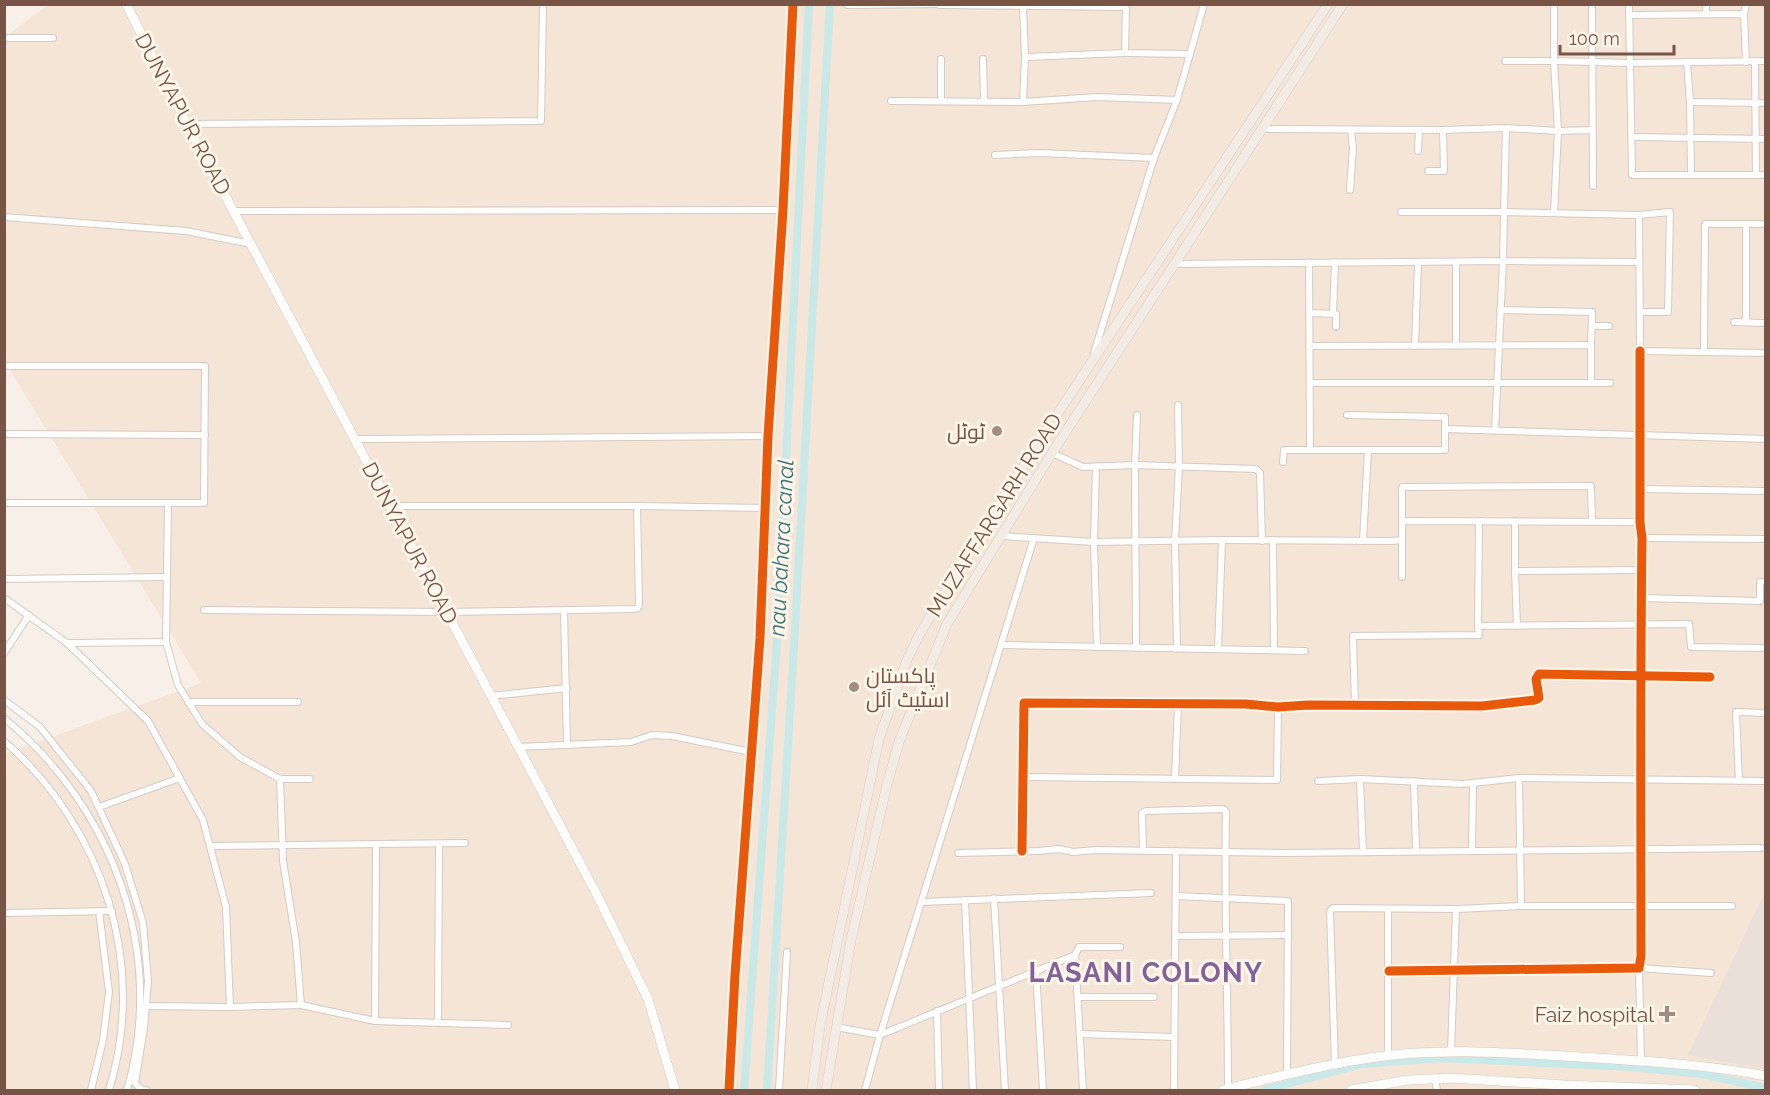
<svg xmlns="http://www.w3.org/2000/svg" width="1770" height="1095" viewBox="0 0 1770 1095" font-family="Raleway,Cairo,sans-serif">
  <rect width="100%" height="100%" fill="#f8f0e8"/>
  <path fill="#f4e5d7" d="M48,5h1717v1085h-1760l-1,-336 197,-71 -196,-321v-325z"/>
  <path fill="#eae0d9" d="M1765,892v177l-77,-14z"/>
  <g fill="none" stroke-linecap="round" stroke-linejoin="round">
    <g stroke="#c9e8e8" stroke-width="8">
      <path d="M744,1090l32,-434 33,-652"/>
      <path d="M767,1090l27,-444 36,-642"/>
      <path d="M1264,1090l98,-26 78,-6 191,9 70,7 65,14"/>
    </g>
    <defs>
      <g id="street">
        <path d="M1554,4v57l76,2 136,-2"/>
        <path d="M1592,4l1,182"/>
        <path d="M1629,4l3,171h134"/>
        <path d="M1706,4v10"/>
        <path d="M847,5l93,-1"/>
        <path d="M940,5l186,2 -1,46 65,1"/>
        <path d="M1023,6l2,51 100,-4"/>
        <path d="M1744,14l2,-10"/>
        <path d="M1629,15l115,-1 2,48"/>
        <path d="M4,38h49"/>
        <path d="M1025,57l-2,45 74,-5 80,3"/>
        <path d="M983,59l1,42"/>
        <path d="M1505,61h49l4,70 -4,82"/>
        <path d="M1687,62l3,40 1,73"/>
        <path d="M1755,62l1,113"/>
        <path d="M941,100v-41"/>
        <path d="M891,101l132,1"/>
        <path d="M1690,102l76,1"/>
        <path d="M187,124l354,-3 2,-117"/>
        <path d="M1264,129l179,1 63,-2"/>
        <path d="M1632,137l134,2"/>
        <path d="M1418,151l1,-21"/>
        <path d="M995,155l45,-2 114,5"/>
        <path d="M1428,171h16l-1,-41"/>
        <path d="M1350,190l3,-42 -2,-18"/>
        <path d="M235,211l548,-1"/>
        <path d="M1401,212h103l2,-84 52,3 34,-1"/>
        <path d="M1639,215l31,-3 -2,100h-28"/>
        <path d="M4,217l182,14 65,13"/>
        <path d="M1746,224v98"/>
        <path d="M1309,262l1,188"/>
        <path d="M1639,262l-136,-1 1,-49 135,3 1,136 126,2"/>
        <path d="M1175,264l328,-3 -8,170"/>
        <path d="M1500,310l92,2 -1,33"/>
        <path d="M1309,313l27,1v13"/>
        <path d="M1333,314l2,-52"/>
        <path d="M1734,322l29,1"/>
        <path d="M1592,326h17"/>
        <path d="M1309,346l282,-1v38"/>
        <path d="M1415,346l3,-83"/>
        <path d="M1456,346v-84"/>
        <path d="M1704,352l1,-128h61"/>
        <path d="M1094,353l60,-195 23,-58 27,-96"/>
        <path d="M4,366h201l-1,137h-200"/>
        <path d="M1310,383h300"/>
        <path d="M1445,429l321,10"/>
        <path d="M4,434l201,1"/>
        <path d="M356,439l412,-3"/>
        <path d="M1052,453l31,14 52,-2 121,4 4,4 2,68"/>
        <path d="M1283,462l1,-12h161v-33l-98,-2"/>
        <path d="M1096,466l-2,76 3,105"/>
        <path d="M1641,489l125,2"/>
        <path d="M168,503l-2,139 12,43 24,39 38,33 40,22"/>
        <path d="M391,506h246l127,2"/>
        <path d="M1515,521v50l127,-1"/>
        <path d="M1402,522v-35l189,-1 1,36"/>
        <path d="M1001,536l93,6 128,-2 169,1 11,-1v-18l5,-1 233,1"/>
        <path d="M1642,538l124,1"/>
        <path d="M1273,540l1,110"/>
        <path d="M1402,540v37"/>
        <path d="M1363,541l5,-91"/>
        <path d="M1515,571l2,55"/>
        <path d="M4,579l163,-2"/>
        <path d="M4,598l63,45 81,78 55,99 23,87 4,100 -84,-1"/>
        <path d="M1641,598l119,3v-19h6"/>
        <path d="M204,610l242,2 189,-3 3,-1 1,-5 -2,-97"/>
        <path d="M564,611l3,133"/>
        <path d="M1478,626l1,-105"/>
        <path d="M67,643l99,-1"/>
        <path d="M1001,645l304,6"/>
        <path d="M1136,648l-1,-183 2,-50"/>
        <path d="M1177,649l-2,-108 4,-75 -1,-61"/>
        <path d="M1218,649l4,-109"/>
        <path d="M4,653l25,-38"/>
        <path d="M490,696l77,-8"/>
        <path d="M4,700l36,27 51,64 34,73 18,59 5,58 -4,47 -9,55 7,7h4"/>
        <path d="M188,702h110"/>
        <path d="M1355,705l-2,-69 126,-1 -1,-9 211,-2 2,23 75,1"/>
        <path d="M4,718c109,89 163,235 123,372"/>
        <path d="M4,741c99,86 144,223 105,349"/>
        <path d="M518,747l113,-5 21,-7 20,1 79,16"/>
        <path d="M1023,777l254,3 1,-73"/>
        <path d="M1519,778l2,128"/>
        <path d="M1175,779l3,-75"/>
        <path d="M1360,779l3,73"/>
        <path d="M1318,781l42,-2 103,5 56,-6 247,3"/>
        <path d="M1414,781l2,69"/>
        <path d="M1739,781l-3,-69 30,1"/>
        <path d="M99,807l81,-29"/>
        <path d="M210,846l255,-3"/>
        <path d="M1022,851l2,-148 222,1 32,3 30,-2 174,1 53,-6 4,-2 -3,-19 3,-5 171,3"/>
        <path d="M1143,851l-1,-38 4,-2 78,-2 2,3c-2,92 2,185 2,277"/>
        <path d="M1472,851l1,-68"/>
        <path d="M958,853l81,-2 20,-2 14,3 23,-2 188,3 477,-5"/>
        <path d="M1176,896l112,5 -1,174"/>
        <path d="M994,898l11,192"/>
        <path d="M965,900l8,190"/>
        <path d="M921,902l230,-9"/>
        <path d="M1388,909v147"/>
        <path d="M4,913l108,-2"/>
        <path d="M1175,936l113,-1"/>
        <path d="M1075,955l8,135"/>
        <path d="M1036,971l7,119"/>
        <path d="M1389,971l250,-3 2,-12c0,-139 -1,-278 1,-418l-2,-16v-171"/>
        <path d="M1078,997h76"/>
        <path d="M301,1005l-5,-63 -13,-81 -3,-82h30"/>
        <path d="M230,1007l71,-2 74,16 133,4"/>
        <path d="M937,1011l2,79"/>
        <path d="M375,1021l1,-176"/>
        <path d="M438,1023l1,-178"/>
        <path d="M836,1027l44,8 195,-80 4,-8h41"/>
        <path d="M1080,1034l94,3"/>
        <path d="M1451,1052l5,-143"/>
        <path d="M1641,1061l-2,-93 72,5"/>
        <path d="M1335,1065l-5,-154 3,-3 123,1 65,-3h211"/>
        <path d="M1435,1078l2,12"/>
        <path d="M91,1090l12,-50 6,-48 -10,-81"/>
        <path d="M729,1090l6,-115 25,-337 8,-202 15,-226 10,-206"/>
        <path d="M779,1090l8,-138"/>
        <path d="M865,1090l15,-55 154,-497"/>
        <path d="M1174,1090l2,-239"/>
      </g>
      <g id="secondary">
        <path d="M126,4l61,120 409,769 52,106 27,91"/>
        <path d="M1223,1090c47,-12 99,-25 147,-32 69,-11 141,-5 210,-1 62,4 124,7 186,19"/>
        <path d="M1351,1090l57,-10 43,-2 113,7 131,5"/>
      </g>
      <g id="primary">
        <path d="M812,1090l8,-64 59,-287 28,-79 12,-25 64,-106 75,-116 270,-409"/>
        <path d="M826,1090l25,-150 36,-156 13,-45 47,-115 105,-171 291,-449"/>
      </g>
    </defs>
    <use href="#street" stroke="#d5cbc5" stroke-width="8"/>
    <use href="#secondary" stroke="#d6cbc4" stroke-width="10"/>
    <use href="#primary" stroke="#d9cdc8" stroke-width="10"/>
    <use href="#street" stroke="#fefdfc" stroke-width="6"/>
    <use href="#secondary" stroke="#fefdfc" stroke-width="9"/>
    <use href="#primary" stroke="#f2ece4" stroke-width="9"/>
    <defs>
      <g id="cycleway">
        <path d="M1022,851l2,-148 222,1 32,3 30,-2 174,1 53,-6 4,-2 -3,-19 3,-5 171,3"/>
        <path d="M1389,971l250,-3 2,-12c0,-139 -1,-278 1,-418l-2,-16v-171"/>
        <path d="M729,1090l6,-115 25,-337 8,-202 15,-226 10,-206"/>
      </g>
    </defs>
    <use href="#cycleway" stroke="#fff5e9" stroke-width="13"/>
    <use href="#cycleway" stroke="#e8590c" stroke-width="9"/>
  </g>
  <g fill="#a48b7f" stroke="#fff5e9" stroke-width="2">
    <circle cx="997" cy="431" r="6"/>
    <circle cx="854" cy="687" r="6"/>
    <path d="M1664 1005h6v6h6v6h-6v6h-6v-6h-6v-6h6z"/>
  </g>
  <g text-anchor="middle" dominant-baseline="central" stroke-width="6" stroke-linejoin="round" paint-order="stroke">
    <g font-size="21" fill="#775446" stroke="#fff5e9">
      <text transform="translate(183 114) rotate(62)">DUNYAPUR ROAD</text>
      <text transform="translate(994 515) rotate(-58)">MUZAFFARGARH ROAD</text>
      <text transform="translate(410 543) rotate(62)">DUNYAPUR ROAD</text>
    </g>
    <g font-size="21" fill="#775446" stroke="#fff5e9" text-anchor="end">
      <text x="985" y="431">ٹوٹل</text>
      <text x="866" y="675" text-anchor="start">پاکستان<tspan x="866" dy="24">اسٹیٹ آئل</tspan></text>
      <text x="1654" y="1014">Faiz hospital</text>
    </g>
    <g font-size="22" font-style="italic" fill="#3a777e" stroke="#fff5e9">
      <text transform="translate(781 548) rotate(-87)">nau bahara canal</text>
    </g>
    <g font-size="27" font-weight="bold" letter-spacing="1.5" fill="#83619b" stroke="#fff5e9">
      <text x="1146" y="972">LASANI COLONY</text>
    </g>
  </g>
  <rect width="1770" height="1095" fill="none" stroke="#775446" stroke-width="12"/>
  <path d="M1560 45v9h114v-9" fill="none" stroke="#775446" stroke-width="3"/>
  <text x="1569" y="45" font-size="18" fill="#775446" stroke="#fff5e9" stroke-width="4.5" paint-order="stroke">100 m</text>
</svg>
